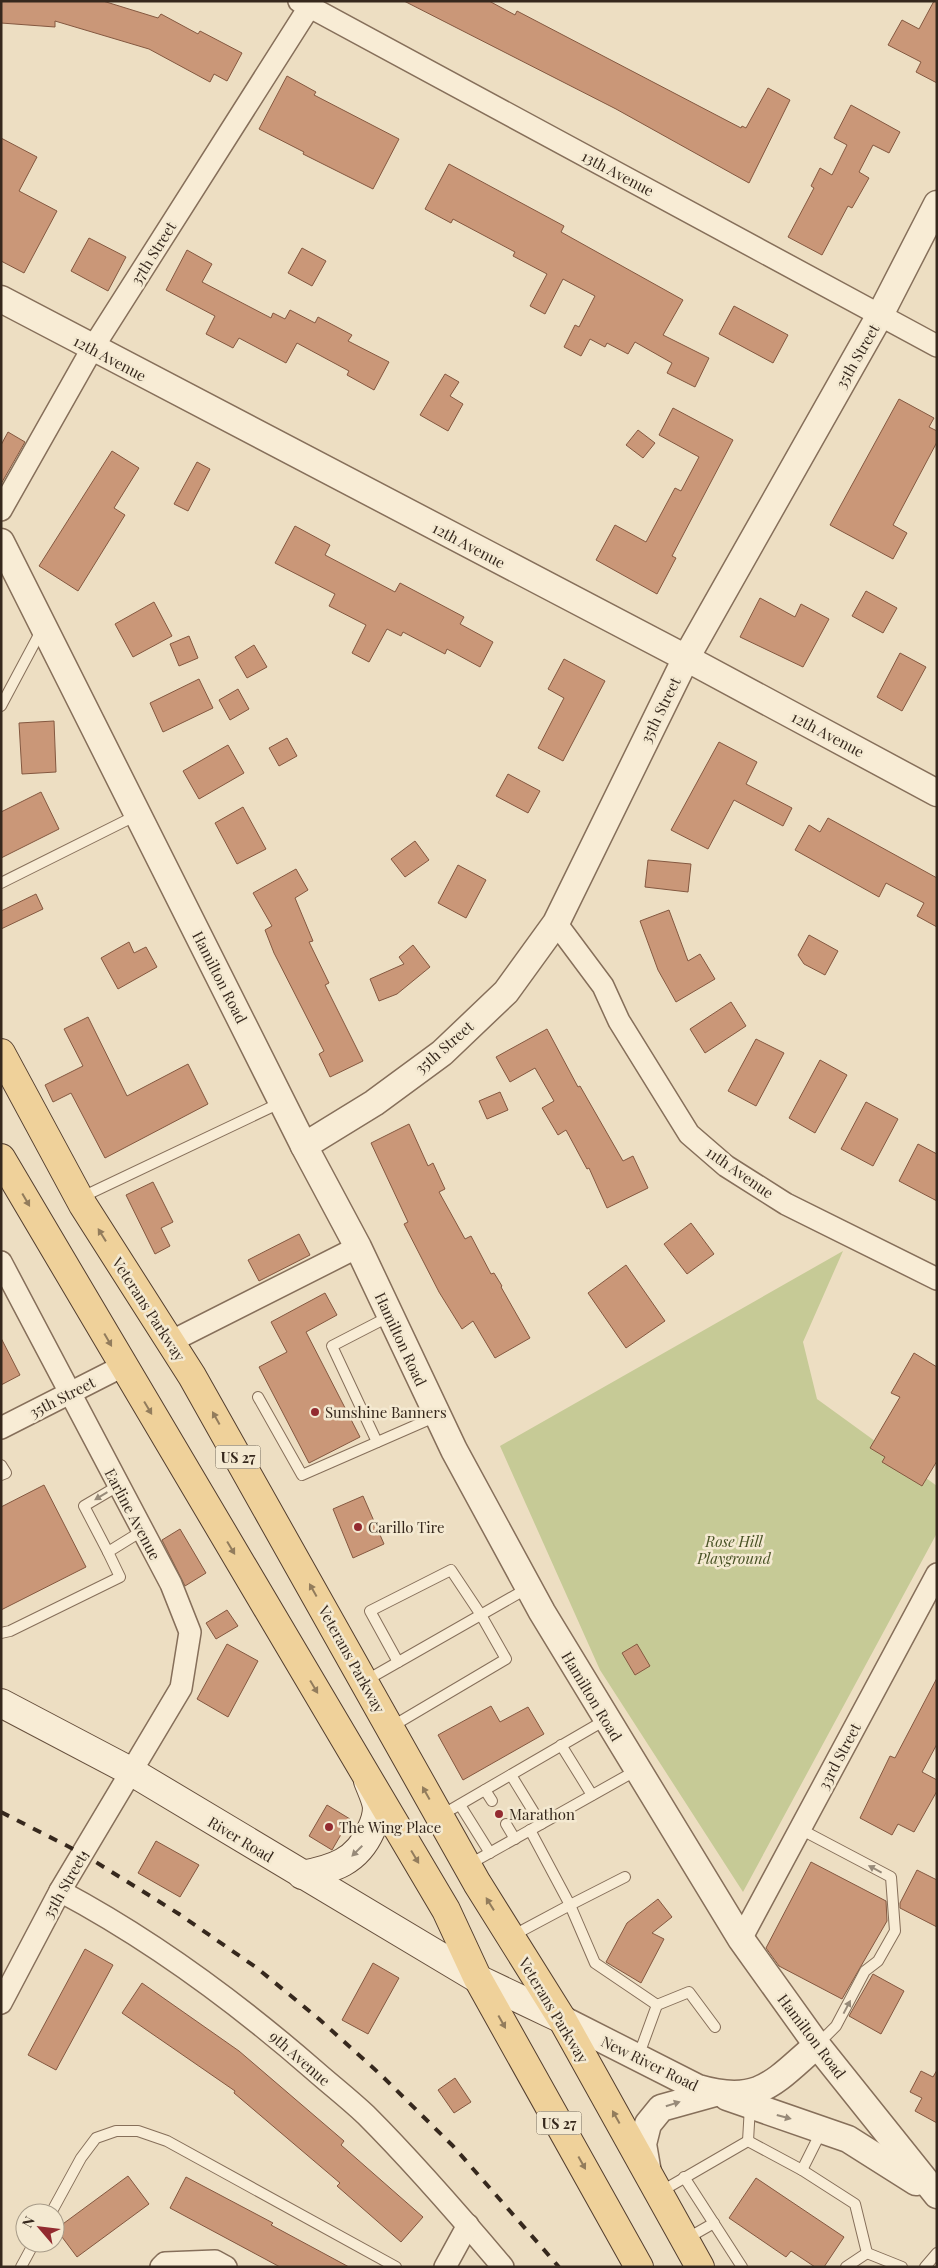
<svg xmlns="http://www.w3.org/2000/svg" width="938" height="2268" viewBox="0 0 938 2268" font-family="'Playfair Display',serif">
  <rect width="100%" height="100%" fill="#eddec2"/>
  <path fill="#c6ca96" d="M843,1251l-40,91 14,57 120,87v47l-194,359 -143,-222 -100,-224z"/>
  <g fill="#ca9778" stroke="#845840">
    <path d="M1,1h102l55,17 3,-4 37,20 2,-3 42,22 -15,28 -13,-7 -4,8 -61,-33 -94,-28v6l-54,-4z"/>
    <path d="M404,1h85l26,14 2,-4 224,117 1,-2 4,2 22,-40 22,12 -41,83 -133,-74z"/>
    <path d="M934,1h3v82l-21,-11 5,-10 -33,-17 14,-25 17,9z"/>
    <path d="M287,76l29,16 -2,3 85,44 -26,50 -70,-35 1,-2 -45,-23z"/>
    <path d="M851,105l49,27 -11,21 -16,-8 -14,27 10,6 -17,30 -4,-2 -26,49 -34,-18 26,-49 -3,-2 9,-18 12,7 15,-30 -13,-7z"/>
    <path d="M1,138l36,19 -18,34 38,20 -33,62 -23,-12z"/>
    <path d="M449,164l115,62 -3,6 122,68 -20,35 46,23 -14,29 -28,-14 5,-10 -37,-21 -7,12 -21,-11 -2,4 -15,-8 -9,17 -17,-9 11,-22 4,2 16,-31 -32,-17 -18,35 -15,-8 17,-32 -34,-18 2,-4 -62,-33 -2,4 -26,-14z"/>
    <path d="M89,238l37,19 -18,34 -37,-20z"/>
    <path d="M302,248l24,13 -14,25 -24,-13z"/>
    <path d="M187,250l25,14 -10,18 69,36 2,-5 12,6 5,-9 25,13 3,-6 34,18 -4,6 41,21 -15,28 -27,-15 2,-4 -52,-28 -11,20 -47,-25 -6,10 -27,-14 9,-18 -49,-26z"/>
    <path d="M734,306l54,29 -15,28 -54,-29z"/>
    <path d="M445,374l14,8 -9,14 13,8 -15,27 -28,-16z"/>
    <path d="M899,399l35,19 -5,9 8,4v11l-44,83 14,8 -14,26 -63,-34z"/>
    <path d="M673,408l60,32 -61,116 4,2 -19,36 -61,-34 19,-35 31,17 29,-54 6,3 18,-34 -40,-22z"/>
    <path d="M638,430l17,13 -12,15 -17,-13z"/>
    <path d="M8,432l17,10 -24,42v-39z"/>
    <path d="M112,451l27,17 -25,40 11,7 -47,76 -39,-25z"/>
    <path d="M197,462l13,7 -22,42 -14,-7z"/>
    <path d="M295,526l35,19 -5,10 70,37 5,-9 64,34 -4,7 33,18 -13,25 -33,-18 -2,5 -42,-22 -2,4 -14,-7 -18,33 -17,-9 14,-28 -37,-19 6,-12 -60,-31z"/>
    <path d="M866,591l31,17 -14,25 -31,-17z"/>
    <path d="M760,598l35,19 6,-13 28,15 -26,48 -63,-30z"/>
    <path d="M154,602l18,34 -39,21 -18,-33z"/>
    <path d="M189,636l9,22 -19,8 -9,-22z"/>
    <path d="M254,645l13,22 -20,11 -12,-21z"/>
    <path d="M900,653l26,14 -24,44 -25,-14z"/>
    <path d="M564,659l41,22 -42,80 -25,-13 26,-50 -16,-9z"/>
    <path d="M199,679l14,29 -50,24 -13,-29z"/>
    <path d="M238,689l11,20 -19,11 -11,-20z"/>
    <path d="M54,721l2,51 -34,2 -3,-51z"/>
    <path d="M287,738l10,18 -18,10 -10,-18z"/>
    <path d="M719,742l38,20 -11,22 46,24 -9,18 -49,-26 -26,49 -37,-19z"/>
    <path d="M228,745l16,28 -45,26 -16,-28z"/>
    <path d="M508,774l32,17 -12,22 -32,-17z"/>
    <path d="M41,792l18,37 -58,29v-46z"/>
    <path d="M243,807l23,42 -29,15 -22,-41z"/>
    <path d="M828,818l109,60v49l-20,-11 7,-13 -38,-20 -7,14 -84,-47 14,-25 11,7z"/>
    <path d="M415,841l14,19 -24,17 -14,-18z"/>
    <path d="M648,860l43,4 -3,28 -43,-5z"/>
    <path d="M458,865l28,15 -20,38 -28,-15z"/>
    <path d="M296,869l12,21 -13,8 18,43 -4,1 20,41 -4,2 38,76 -33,16 -11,-23 5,-3 -50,-98 -9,-23 7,-4 -19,-33z"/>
    <path d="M36,894l7,15 -42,20v-18z"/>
    <path d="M669,910l19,51 12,-7 15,25 -39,23 -18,-32 -18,-49z"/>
    <path d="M809,935l29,16 -13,24 -21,-11 -6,-9z"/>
    <path d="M129,942l5,11 12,-6 11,20 -39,22 -17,-31z"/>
    <path d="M413,945l17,22 -33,27 -18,7 -9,-22 34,-15 -5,-7z"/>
    <path d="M731,1002l15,24 -41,27 -15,-24z"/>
    <path d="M88,1017l39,79 61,-32 20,40 -103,54 -34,-65 -18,9 -8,-17 38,-19 -19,-37z"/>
    <path d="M547,1029l31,58 2,-1 43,75 10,-5 15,32 -41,20 -18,-40 -2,1 -21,-39 -8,5 -16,-27 12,-7 -19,-33 -25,14 -14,-25z"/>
    <path d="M756,1039l28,14 -28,53 -28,-15z"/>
    <path d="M820,1060l27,15 -32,58 -26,-15z"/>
    <path d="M500,1092l8,18 -21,9 -8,-18z"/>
    <path d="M866,1102l32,17 -25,47 -32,-17z"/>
    <path d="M409,1124l19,42 5,-3 12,26 -6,3 26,47 6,-3 20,38 3,-1 8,13 -1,1 29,51 -35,20 -22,-37 -11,8 -23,-37 -35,-68 4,-2 -37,-79z"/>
    <path d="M918,1144l19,10v47l-38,-20z"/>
    <path d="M153,1182l20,40 -12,6 9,18 -15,8 -29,-59z"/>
    <path d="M691,1223l23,31 -27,20 -23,-30z"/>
    <path d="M299,1234l11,21 -51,26 -11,-21z"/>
    <path d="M626,1265l39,56 -39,27 -38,-55z"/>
    <path d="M325,1293l12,22 -31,17 54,105 -51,26 -50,-96 28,-15 -16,-30z"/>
    <path d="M1,1338l19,37 -19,10z"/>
    <path d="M914,1353l23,14v94l-15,25 -40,-24 3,-5 -15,-9 30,-51 -9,-4z"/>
    <path d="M44,1485l42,82 -85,43v-103z"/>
    <path d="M363,1496l21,48 -31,14 -20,-49z"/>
    <path d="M180,1529l26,44 -21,13 -23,-46z"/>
    <path d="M227,1610l11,16 -22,13 -10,-16z"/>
    <path d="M227,1644l31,17 -30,56 -31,-18z"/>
    <path d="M637,1644l13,22 -15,9 -13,-22z"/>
    <path d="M937,1678v66l-15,28 15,8v11l-23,41 -16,-8 -6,11 -32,-17 30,-62 5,2z"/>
    <path d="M491,1706l9,16 28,-15 16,27 -81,46 -25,-45z"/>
    <path d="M327,1805l23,14 -18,31 -23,-14z"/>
    <path d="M156,1841l43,24 -19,32 -42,-24z"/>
    <path d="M811,1862l75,39 1,20 -45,78 -63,-33 -13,-18z"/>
    <path d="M917,1870l20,10v47l-37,-19v-5z"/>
    <path d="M658,1899l14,18 -20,16 12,6 -23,44 -35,-21 21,-39z"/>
    <path d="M85,1949l28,16 -57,105 -28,-15z"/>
    <path d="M373,1963l26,15 -31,56 -26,-14z"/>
    <path d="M873,1974l31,17 -23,43 -32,-18z"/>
    <path d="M142,1983l97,68 105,90 -3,4 82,72 -22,25 -64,-56 3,-3 -106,-90 1,-2 -113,-78z"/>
    <path d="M937,2070v53l-22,-12 7,-13 -12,-6 11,-21 12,6z"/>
    <path d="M455,2078l16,24 -17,11 -16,-23z"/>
    <path d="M128,2176l21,28 -72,53 -21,-28z"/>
    <path d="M186,2177l87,46 -2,2 78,42h-69l-110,-59z"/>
    <path d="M756,2178l88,59 -20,30h-9l-24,-16 -5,6 -57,-39z"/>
  </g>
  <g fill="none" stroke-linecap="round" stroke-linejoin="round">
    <defs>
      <g id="service">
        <path d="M1,706l41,-77"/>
        <path d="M1,883l136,-68"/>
        <path d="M80,1198l202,-96"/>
        <path d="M258,1397l44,78 135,-59"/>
        <path d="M377,1442l-45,-96 58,-30"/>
        <path d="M1,1465l5,8 -5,2"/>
        <path d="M108,1552l-24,-46 34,-20"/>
        <path d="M1,1633l9,-2 110,-54 -12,-25 34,-21"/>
        <path d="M365,1681l163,-93"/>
        <path d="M391,1727l115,-68 -25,-44 -30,-45 -81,41 28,51"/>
        <path d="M561,1745l31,50"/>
        <path d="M511,1775l30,49"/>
        <path d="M485,1790l7,11"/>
        <path d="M460,1805l30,48"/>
        <path d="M440,1816l167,-97"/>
        <path d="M506,1824l9,15"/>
        <path d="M800,1829l91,48 4,54 -17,30 -13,10 -29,55 -18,18"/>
        <path d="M530,1830l40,75 55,-28"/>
        <path d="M468,1865l169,-95"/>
        <path d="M510,1937l60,-32 25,58 62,42 -19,52"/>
        <path d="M657,2005l32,-13 26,35"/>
        <path d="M748,2141l2,-35"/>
        <path d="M802,2170l20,-40"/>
        <path d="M684,2177l58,90"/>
        <path d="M660,2192l88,-51 54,29 53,34 12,49 -21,14"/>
        <path d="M51,2213l30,-55 15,-20 20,-7h22l29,10 229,126"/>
        <path d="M686,2239l28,-16"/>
        <path d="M867,2253l35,14"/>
        <path d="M21,2267l13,-24"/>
        <path d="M925,2267l12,-14"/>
      </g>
      <g id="minor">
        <path d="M299,1l638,345"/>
        <path d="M1,510l91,-161 221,-348"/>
        <path d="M556,923l47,63 16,35 70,113 37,32 60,38 151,75"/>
        <path d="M1,1262l170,322 19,48 -9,56 -121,203 -59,112"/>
        <path d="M170,1342l188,-95"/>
        <path d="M1,1428l122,-62"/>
        <path d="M60,1891c92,49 176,111 254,179 17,15 35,29 52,45 48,48 93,100 137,152"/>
        <path d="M741,1939l196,-365"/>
        <path d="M161,2267l4,-4 50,-2 11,6"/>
        <path d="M445,2267l23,-42"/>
      </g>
      <g id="tertiary">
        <path d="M1,299l685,359 251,135"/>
        <path d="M1,542l303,604 54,101 96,203 88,162 199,327 76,106 120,150"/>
        <path d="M304,1146l70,-43 68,-50 64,-61 50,-69 130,-265 194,-343 57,-111"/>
        <path d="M562,2019l136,69c61,18 76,-6 119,-43"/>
        <path d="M727,2097l121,42 68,43"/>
        <path d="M648,2173l-5,-29 5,-20 13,-16 54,-15"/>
      </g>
      <g id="secondary">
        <path d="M1,1703l131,69 346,207 84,40"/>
        <path d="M302,1875c31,-6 55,-13 69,-45 3,-6 6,-16 6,-23 -1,-8 -6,-18 -9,-26"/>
      </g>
      <g id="primary">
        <path d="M1,1053l82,152 109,171 285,507 85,136 138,248"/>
        <path d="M1,1158l445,752 32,69 161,288"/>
      </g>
    </defs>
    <use href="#service" stroke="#866f5a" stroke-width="12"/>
    <use href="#minor" stroke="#866f5a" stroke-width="24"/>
    <use href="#tertiary" stroke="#866f5a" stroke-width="29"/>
    <use href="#secondary" stroke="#67503d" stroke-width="30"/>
    <use href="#primary" stroke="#533e2e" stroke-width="30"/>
    <use href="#service" stroke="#f8ecd5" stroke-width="10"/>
    <use href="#minor" stroke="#f8ecd5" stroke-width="21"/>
    <use href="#tertiary" stroke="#f8ecd5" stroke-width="26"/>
    <use href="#secondary" stroke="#f8ecd5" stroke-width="28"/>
    <use href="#primary" stroke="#efd19a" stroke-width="28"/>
    <path stroke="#36281d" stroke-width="4" stroke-dasharray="9 9" stroke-linecap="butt" d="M1,1812l82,42 96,60 78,54 62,51 62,56 72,71 106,121"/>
  </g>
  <defs><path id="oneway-solid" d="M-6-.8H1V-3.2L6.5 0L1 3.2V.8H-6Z" transform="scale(1.25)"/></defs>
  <g fill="#927c5c">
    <use href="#oneway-solid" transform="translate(26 1200) rotate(60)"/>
    <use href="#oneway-solid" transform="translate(102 1235) rotate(-122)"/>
    <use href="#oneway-solid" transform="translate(108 1340) rotate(60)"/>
    <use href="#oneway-solid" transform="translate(148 1408) rotate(59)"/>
    <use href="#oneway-solid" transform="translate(216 1418) rotate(-119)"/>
    <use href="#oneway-solid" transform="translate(231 1548) rotate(59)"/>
    <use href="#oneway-solid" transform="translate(313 1590) rotate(-119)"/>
    <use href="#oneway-solid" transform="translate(314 1687) rotate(59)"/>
    <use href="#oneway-solid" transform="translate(426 1793) rotate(-119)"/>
    <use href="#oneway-solid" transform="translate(415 1857) rotate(59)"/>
    <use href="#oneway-solid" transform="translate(490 1904) rotate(-122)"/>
    <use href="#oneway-solid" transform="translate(502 2022) rotate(61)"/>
    <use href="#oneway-solid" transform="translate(616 2117) rotate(-119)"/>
    <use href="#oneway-solid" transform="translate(582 2163) rotate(61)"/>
  </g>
  <g fill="#978a79">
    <use href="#oneway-solid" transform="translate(101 1496) rotate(149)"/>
    <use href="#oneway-solid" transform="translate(357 1851) rotate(135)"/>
    <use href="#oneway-solid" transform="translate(875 1869) rotate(-152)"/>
    <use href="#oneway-solid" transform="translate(847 2007) rotate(-62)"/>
    <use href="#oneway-solid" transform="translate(673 2104) rotate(-17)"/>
    <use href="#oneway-solid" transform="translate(784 2117) rotate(15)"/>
  </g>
  <g fill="#932b30" stroke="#f4e9d1" stroke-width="2">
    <circle cx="315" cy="1412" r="5"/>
    <circle cx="358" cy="1527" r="5"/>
    <circle cx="499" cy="1814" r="5"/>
    <circle cx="329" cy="1827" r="5"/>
  </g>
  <g text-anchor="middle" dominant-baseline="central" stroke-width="5" stroke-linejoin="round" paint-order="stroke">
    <g fill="#f4e9d1" stroke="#6f6253" stroke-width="1">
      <rect x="215.5" y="1445.5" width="45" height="23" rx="4"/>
      <rect x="536.5" y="2111.5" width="45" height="23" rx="4"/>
    </g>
    <g font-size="14" font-weight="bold" fill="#36281d">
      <text x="238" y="1457">US 27</text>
      <text x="559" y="2123">US 27</text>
    </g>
    <g font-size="15" fill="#36281d" stroke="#f4e9d1">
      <text transform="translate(618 173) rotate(28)">13th Avenue</text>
      <text transform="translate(153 253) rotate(-58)">37th Street</text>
      <text transform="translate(857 356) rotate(-60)">35th Street</text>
      <text transform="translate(110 358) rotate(28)">12th Avenue</text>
      <text transform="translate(469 545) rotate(28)">12th Avenue</text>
      <text transform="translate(660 710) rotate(-64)">35th Street</text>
      <text transform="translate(828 734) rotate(28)">12th Avenue</text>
      <text transform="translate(220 977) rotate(63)">Hamilton Road</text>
      <text transform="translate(444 1047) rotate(-41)">35th Street</text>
      <text transform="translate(740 1172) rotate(35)">11th Avenue</text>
      <text transform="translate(149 1309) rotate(57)">Veterans Parkway</text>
      <text transform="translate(401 1339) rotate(65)">Hamilton Road</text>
      <text transform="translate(62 1397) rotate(-27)">35th Street</text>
      <text transform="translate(133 1514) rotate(62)">Earline Avenue</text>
      <text transform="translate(352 1659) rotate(61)">Veterans Parkway</text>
      <text transform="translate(592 1696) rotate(59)">Hamilton Road</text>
      <text transform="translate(839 1756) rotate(-62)">33rd Street</text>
      <text transform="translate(241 1839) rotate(31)">River Road</text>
      <text transform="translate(64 1886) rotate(-60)">35th Street</text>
      <text transform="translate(554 2010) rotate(59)">Veterans Parkway</text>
      <text transform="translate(812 2036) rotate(53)">Hamilton Road</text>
      <text transform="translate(300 2058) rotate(41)">9th Avenue</text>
      <text transform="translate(650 2063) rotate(26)">New River Road</text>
    </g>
    <g font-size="15" fill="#36281d" stroke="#f4e9d1" text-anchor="start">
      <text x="325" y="1412">Sunshine Banners</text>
      <text x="368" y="1527">Carillo Tire</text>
      <text x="509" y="1814">Marathon</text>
      <text x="339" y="1827">The Wing Place</text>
    </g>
    <g font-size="15" font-style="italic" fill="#485225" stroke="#f4e9d1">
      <text x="734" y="1541">Rose Hill<tspan x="734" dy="17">Playground</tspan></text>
    </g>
  </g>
  <rect width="938" height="2268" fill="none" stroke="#36281d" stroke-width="5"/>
  <g transform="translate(40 2228) rotate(298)"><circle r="24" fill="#f4e9d1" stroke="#a89c89"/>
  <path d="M0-4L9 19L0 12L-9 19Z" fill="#932b30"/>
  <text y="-8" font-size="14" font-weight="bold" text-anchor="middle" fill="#36281d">N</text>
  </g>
</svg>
